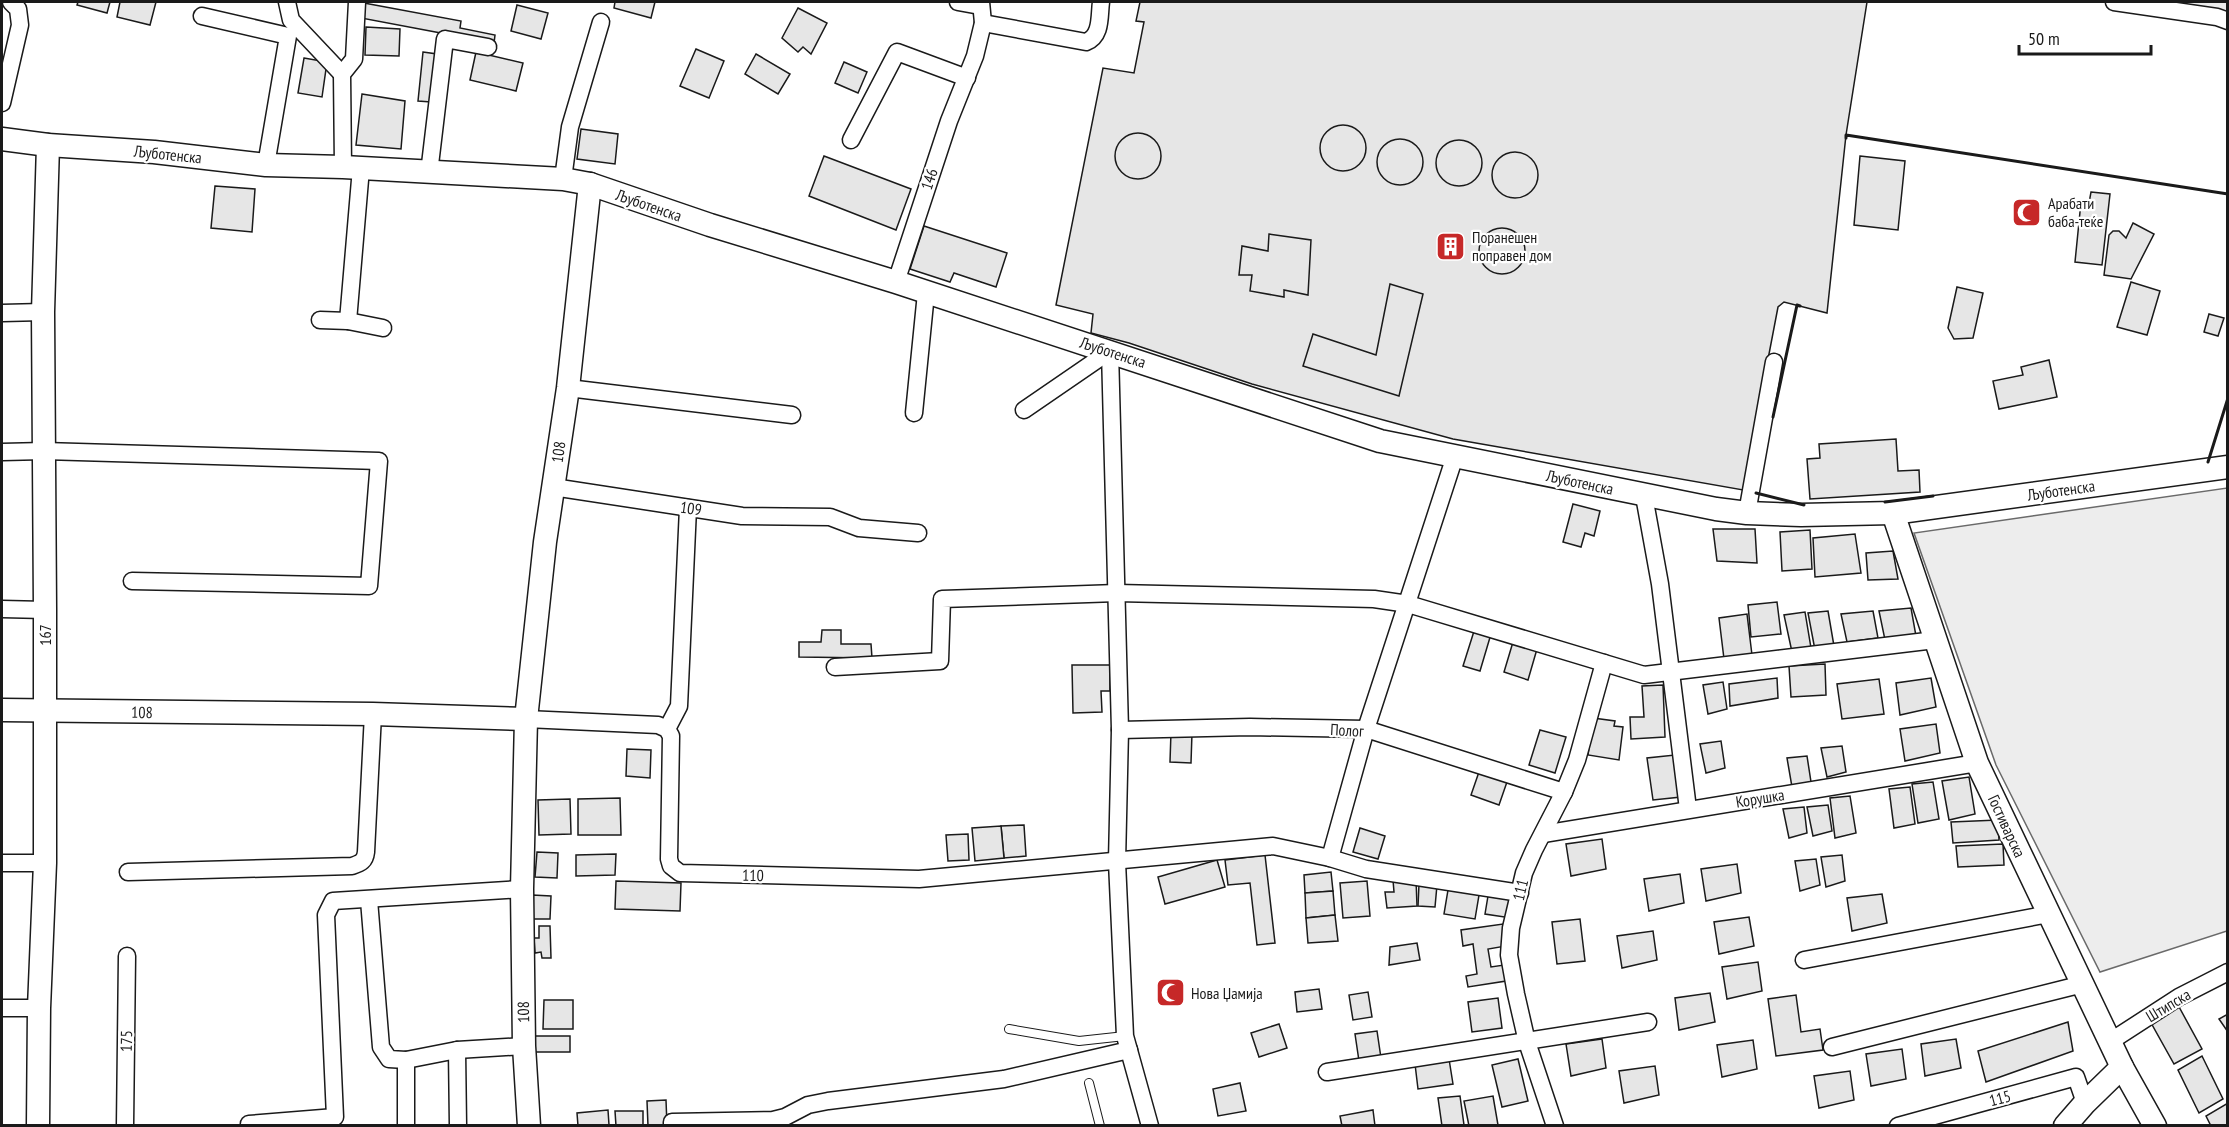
<svg xmlns="http://www.w3.org/2000/svg" width="2229" height="1127" viewBox="0 0 2229 1127" font-family="'PT Sans Narrow',sans-serif">
  <rect width="100%" height="100%" fill="#fff"/>
  <g fill="#ededed" stroke="#6a6a6a" stroke-width="1.5">
    <path d="M2163,2h64v11z"/>
    <path d="M2227,488v443l-127,41 -104,-207 -82,-232z"/>
  </g>
  <g fill="#e6e6e6" stroke="#1a1a1a" stroke-width="1.5">
    <path d="M78,2h32l-3,11 -30,-8z"/>
    <path d="M120,2h36l-6,23 -33,-8z"/>
    <path d="M615,2h40l-4,16 -37,-10z"/>
    <path d="M1140,2h727l-21,133 -19,178 -43,-11 -6,5 -35,183 -290,-51 -201,-55 -123,-41 -38,-10 2,-19 -37,-9 47,-237 31,5 10,-51 -8,-1z"/>
    <path d="M364,3l97,18 -1,7 35,7 -1,8 -133,-25z"/>
    <path d="M517,5l31,8 -7,26 -30,-8z"/>
    <path d="M798,8l29,15 -16,31 -8,-7 -5,5 -16,-14z"/>
    <path d="M366,27l34,2 -1,27 -34,-1z"/>
    <path d="M696,49l28,12 -15,37 -29,-12z"/>
    <path d="M423,52l14,2 -6,48 -13,-1z"/>
    <path d="M476,52l47,11 -7,28 -46,-11z"/>
    <path d="M756,54l34,20 -12,20 -33,-20z"/>
    <path d="M304,58l23,4 -5,35 -24,-4z"/>
    <path d="M844,62l23,10 -9,21 -23,-10z"/>
    <path d="M362,94l43,7 -4,48 -45,-4z"/>
    <circle cx="1343" cy="148" r="23"/>
    <path d="M581,129l37,5 -3,30 -38,-5z"/>
    <circle cx="1138" cy="156" r="23"/>
    <circle cx="1400" cy="162" r="23"/>
    <circle cx="1459" cy="163" r="23"/>
    <circle cx="1515" cy="175" r="23"/>
    <path d="M824,156l87,33 -15,41 -87,-34z"/>
    <path d="M1860,156l45,5 -7,69 -44,-5z"/>
    <path d="M215,186l40,3 -3,43 -41,-4z"/>
    <path d="M2091,192l19,2 -8,71 -27,-3 6,-60 8,1z"/>
    <path d="M2133,223l21,11 -23,45 -27,-4 5,-40 4,-4h6l7,7z"/>
    <path d="M924,226l83,27 -11,34 -42,-14 -4,9 -40,-13z"/>
    <circle cx="1502" cy="251" r="23"/>
    <path d="M1269,234l42,6 -3,55 -24,-5v7l-34,-6 2,-16h-13l3,-29 26,5z"/>
    <path d="M2131,282l29,9 -13,44 -30,-8z"/>
    <path d="M1390,284l33,10 -24,102 -96,-30 10,-32 63,21z"/>
    <path d="M1957,287l26,6 -10,45 -19,1 -6,-11z"/>
    <path d="M2209,314l15,4 -6,18 -14,-4z"/>
    <path d="M2049,360l8,37 -58,12 -6,-28 30,-6 -2,-8z"/>
    <path d="M1896,439l2,32 21,-1 1,22 -110,7 -3,-40 13,-1 -1,-14z"/>
    <path d="M1573,504l27,7 -6,25 -9,-3 -4,14 -18,-5z"/>
    <path d="M1713,529h42l2,34 -40,-2z"/>
    <path d="M1810,530l2,39 -30,2 -2,-39z"/>
    <path d="M1855,534l6,39 -46,4 -2,-39z"/>
    <path d="M1893,551l5,28 -30,1 -2,-27z"/>
    <path d="M1777,602l4,32 -30,3 -3,-32z"/>
    <path d="M1911,608l5,28 -31,4 -6,-29z"/>
    <path d="M1828,611l6,35 -19,4 -7,-37z"/>
    <path d="M1873,611l5,27 -31,4 -6,-28z"/>
    <path d="M1805,612l6,36 -19,4 -8,-37z"/>
    <path d="M1747,614l5,41 -28,4 -5,-41z"/>
    <path d="M1475,628l16,6 -11,37 -17,-5z"/>
    <path d="M822,630h19v14h30l1,14 -73,-1v-15h22z"/>
    <path d="M1513,642l24,7 -9,31 -24,-8z"/>
    <path d="M1825,664l1,31 -35,2 -2,-31z"/>
    <path d="M1072,665h38v26h-9l1,21 -29,1z"/>
    <path d="M1777,678l1,20 -48,8 -1,-22z"/>
    <path d="M1931,678l5,29 -36,8 -4,-32z"/>
    <path d="M1879,679l5,35 -42,5 -5,-35z"/>
    <path d="M1723,682l4,27 -19,5 -5,-29z"/>
    <path d="M1663,685l2,52 -34,2 -1,-22h14l-2,-31z"/>
    <path d="M1593,718l22,3 -1,5 9,1 -4,33 -31,-5z"/>
    <path d="M1936,724l4,29 -35,8 -5,-32z"/>
    <path d="M1540,730l26,7 -11,36 -26,-8z"/>
    <path d="M1171,732l21,1 -1,30 -21,-1z"/>
    <path d="M1721,741l4,27 -19,5 -6,-29z"/>
    <path d="M1842,746l4,26 -19,5 -6,-29z"/>
    <path d="M627,749l24,1 -1,28 -24,-2z"/>
    <path d="M1675,755l6,42 -28,3 -6,-42z"/>
    <path d="M1807,756l4,26 -19,5 -5,-29z"/>
    <path d="M1480,769l28,10 -9,26 -28,-10z"/>
    <path d="M1969,777l6,37 -26,6 -7,-39z"/>
    <path d="M1933,782l6,37 -21,4 -6,-39z"/>
    <path d="M1910,787l5,37 -21,4 -5,-39z"/>
    <path d="M1850,796l6,37 -21,5 -5,-40z"/>
    <path d="M620,798l1,37h-43v-36z"/>
    <path d="M570,799l1,35 -32,1 -1,-35z"/>
    <path d="M1828,805l4,26 -19,5 -6,-29z"/>
    <path d="M1804,807l3,26 -18,5 -6,-29z"/>
    <path d="M1998,820l1,20 -46,3 -2,-21z"/>
    <path d="M1024,825l2,31 -22,2 -3,-32z"/>
    <path d="M1001,826l3,32 -29,3 -3,-33z"/>
    <path d="M1360,828l25,8 -7,23 -25,-7z"/>
    <path d="M968,834l1,26 -21,1 -2,-26z"/>
    <path d="M1602,839l4,30 -35,7 -5,-32z"/>
    <path d="M2003,844l1,21 -46,2 -2,-21z"/>
    <path d="M537,852l21,1 -1,25 -22,-1z"/>
    <path d="M616,854l-1,21 -39,1v-21z"/>
    <path d="M1265,855l10,88 -18,2 -7,-62 -22,2 -3,-25z"/>
    <path d="M1842,855l3,26 -19,6 -5,-30z"/>
    <path d="M1816,859l4,26 -20,6 -5,-30z"/>
    <path d="M1217,860l8,27 -60,17 -7,-27z"/>
    <path d="M1737,864l4,29 -35,8 -5,-32z"/>
    <path d="M1331,872l2,19 -28,2 -1,-18z"/>
    <path d="M1680,874l4,29 -35,8 -5,-32z"/>
    <path d="M1416,879l1,27 -30,2 -2,-16h9l-1,-12z"/>
    <path d="M616,881l65,2 -1,28 -65,-2z"/>
    <path d="M1367,881l3,35 -27,2 -3,-35z"/>
    <path d="M1419,884l18,1 -2,22 -17,-1z"/>
    <path d="M1449,884l31,5 -5,30 -31,-5z"/>
    <path d="M1489,890l25,4 -3,24 -26,-4z"/>
    <path d="M1333,891l2,24 -29,3 -1,-25z"/>
    <path d="M1882,894l5,29 -35,8 -5,-33z"/>
    <path d="M532,895l19,1 -1,23h-19z"/>
    <path d="M1335,915l3,26 -30,2 -2,-25z"/>
    <path d="M1749,917l5,29 -35,8 -5,-32z"/>
    <path d="M1580,919l5,42 -28,3 -5,-42z"/>
    <path d="M1503,924l3,22 -18,3 3,18 13,-2 2,16 -38,6 -2,-11 11,-2 -4,-30 -10,2 -2,-16z"/>
    <path d="M539,926h11l1,32h-9l-1,-6 -6,1 -1,-15h5z"/>
    <path d="M1653,931l4,29 -35,8 -5,-32z"/>
    <path d="M1417,943l3,17 -31,5 1,-18z"/>
    <path d="M1758,962l4,29 -35,8 -5,-32z"/>
    <path d="M1319,989l3,20 -25,3 -2,-20z"/>
    <path d="M1368,992l4,25 -19,3 -4,-25z"/>
    <path d="M1710,993l5,29 -36,8 -4,-32z"/>
    <path d="M1796,995l5,37 19,-3 3,21 -47,6 -8,-57z"/>
    <path d="M1498,998l4,30 -30,4 -4,-30z"/>
    <path d="M544,1000h29v29h-30z"/>
    <path d="M2178,1005l24,44 -28,15 -24,-43z"/>
    <path d="M2228,1014v18l-9,-13z"/>
    <path d="M2068,1022l5,29 -87,31 -8,-31z"/>
    <path d="M1279,1024l8,24 -28,9 -8,-24z"/>
    <path d="M1377,1031l4,27 -22,3 -4,-27z"/>
    <rect x="535" y="1036" width="35" height="16"/>
    <path d="M1602,1039l4,29 -35,8 -5,-32z"/>
    <path d="M1956,1039l5,29 -36,8 -4,-32z"/>
    <path d="M1753,1040l4,29 -35,8 -5,-32z"/>
    <path d="M1902,1049l4,30 -35,7 -5,-32z"/>
    <path d="M2202,1056l21,43 -24,14 -21,-43z"/>
    <path d="M1449,1059l4,25 -35,5 -3,-25z"/>
    <path d="M1518,1059l10,42 -26,6 -10,-42z"/>
    <path d="M1655,1066l4,29 -35,8 -5,-32z"/>
    <path d="M1850,1071l4,29 -35,8 -5,-32z"/>
    <path d="M1240,1083l6,28 -28,5 -5,-27z"/>
    <path d="M1460,1096l4,29 -22,1 -4,-28z"/>
    <path d="M1493,1096l5,29 -29,1 -5,-25z"/>
    <path d="M666,1100l1,26h-19l-1,-25z"/>
    <path d="M2228,1103v23h-17l-5,-10z"/>
    <path d="M608,1110l1,15 -31,1 -1,-13z"/>
    <path d="M1373,1110l2,16h-33l-2,-10z"/>
    <path d="M615,1111h28v15h-27z"/>
  </g>
  <g fill="none" stroke-linecap="round" stroke-linejoin="round">
    <defs>
      <g id="lane">
        <path d="M1009,1029l70,12 46,-5"/>
        <path d="M1089,1083l11,43"/>
      </g>
      <g id="street">
        <path d="M287,2l4,18 51,54"/>
        <path d="M958,2l22,4"/>
        <path d="M2114,2l103,15 11,4"/>
        <path d="M202,16l86,20 -22,129"/>
        <path d="M983,23l103,19c16,-6 13,-26 15,-40"/>
        <path d="M2,103l18,-78 -2,-16 -7,-7"/>
        <path d="M851,140l46,-88 70,26"/>
        <path d="M343,167l-1,-93 12,-15 3,-57"/>
        <path d="M429,173l16,-134 43,8"/>
        <path d="M563,179l7,-52 31,-105"/>
        <path d="M896,282l53,-161 26,-65 8,-33 -2,-21"/>
        <path d="M2,313l41,-1"/>
        <path d="M320,320l28,1 35,7"/>
        <path d="M348,321l13,-153"/>
        <path d="M1110,351l10,379 -3,132 8,174 25,90"/>
        <path d="M568,388l224,27"/>
        <path d="M1024,410l86,-59"/>
        <path d="M914,413l12,-120"/>
        <path d="M2,452l42,-1 335,10 -10,125 -237,-5"/>
        <path d="M553,487l189,29 88,1 29,11 59,5"/>
        <path d="M1644,496l16,88 28,225"/>
        <path d="M1747,513l27,-151"/>
        <path d="M2,609l43,1"/>
        <path d="M835,667l105,-6 2,-62 175,-6 257,6 34,5 236,71 291,-35"/>
        <path d="M526,719l132,6 9,4 4,7 -2,123 2,7 9,7 239,6 354,-33 57,12 36,11 154,24"/>
        <path d="M667,729l12,-23 9,-198"/>
        <path d="M1120,730l130,-3 116,2 198,63"/>
        <path d="M1543,834l434,-71"/>
        <path d="M1330,858l36,-129 89,-273"/>
        <path d="M2,863h43"/>
        <path d="M128,872l224,-6c9,-3 13,-5 14,-14l7,-138"/>
        <path d="M369,900l12,147 8,12 17,1"/>
        <path d="M1804,960l245,-46"/>
        <path d="M2,1008h37"/>
        <path d="M2111,1041l68,-44 49,-25"/>
        <path d="M1832,1047l251,-63"/>
        <path d="M457,1050l1,76"/>
        <path d="M1327,1072l321,-50"/>
        <path d="M249,1124l86,-7 -9,-202 7,-14 189,-12"/>
        <path d="M125,1126l2,-170"/>
        <path d="M406,1126v-66l51,-10 67,-4"/>
        <path d="M672,1126v-4l101,-2 12,-3 23,-12 20,-4 176,-22 125,-29"/>
        <path d="M1555,1126l-28,-84 -11,-48 -7,-39 2,-27 13,-55 10,-23 30,-58 13,-32 27,-97"/>
        <path d="M1898,1126l178,-49 9,26"/>
      </g>
      <g id="secondary">
        <path d="M2,139l46,6 106,7 112,13 77,2 220,12 27,5 120,41 186,57 484,159 336,68 31,4 54,2 92,-2 335,-46"/>
        <path d="M1893,513l84,250 145,304 33,59"/>
        <path d="M2,710l371,4 153,5"/>
        <path d="M38,1126l1,-118 6,-145v-253l-2,-298 5,-167"/>
        <path d="M529,1126l-5,-80 -2,-157 4,-170 19,-177 23,-154 22,-204"/>
        <path d="M2065,1126l20,-23 37,-36"/>
      </g>
    </defs>
    <use href="#lane" stroke="#1a1a1a" stroke-width="10"/>
    <use href="#street" stroke="#1a1a1a" stroke-width="19"/>
    <use href="#secondary" stroke="#1a1a1a" stroke-width="25"/>
    <use href="#lane" stroke="#fff" stroke-width="8"/>
    <use href="#street" stroke="#fff" stroke-width="16"/>
    <use href="#secondary" stroke="#fff" stroke-width="22"/>
    <g stroke="#1a1a1a" stroke-width="3">
      <path d="M1846,138v-3l382,59"/>
      <path d="M1773,417l24,-112 3,1"/>
      <path d="M2208,462l20,-64"/>
      <path d="M1756,493l48,12"/>
      <path d="M1885,502l48,-6"/>
    </g>
  </g>
  <defs>
    <symbol id="mosque-square" viewBox="-11 -11 22 22"><rect x="-9" y="-9" width="18" height="18" rx="4" fill="#c62828" stroke="#fff"/><path d="M3.5-4.9A6 6 0 1 0 3.5 4.9A5 5 0 1 1 3.5-4.9Z" fill="#fff"/></symbol>
    <symbol id="building-square" viewBox="-11 -11 22 22"><rect x="-9" y="-9" width="18" height="18" rx="4" fill="#c62828" stroke="#fff"/><path d="M-4-6H4V6H1V3H-1V6H-4ZM-2.5-4.3h1.7v1.8h-1.7ZM.8-4.3h1.7v1.8H.8ZM-2.5-1h1.7V.8h-1.7ZM.8-1h1.7V.8H.8Z" fill="#fff"/></symbol>
  </defs>
  <g fill-rule="evenodd">
    <use href="#mosque-square" x="2010" y="196" width="33" height="33"/>
    <use href="#building-square" x="1434" y="230" width="33" height="33"/>
    <use href="#mosque-square" x="1154" y="976" width="33" height="33"/>
  </g>
  <g text-anchor="middle" dominant-baseline="central" stroke-width="4.5" stroke-linejoin="round" paint-order="stroke">
    <g font-size="16" fill="#1a1a1a" stroke="#fff">
      <text transform="translate(168 154) rotate(6)">Љуботенска</text>
      <text transform="translate(929 179) rotate(-72)">146</text>
      <text transform="translate(649 205) rotate(19)">Љуботенска</text>
      <text transform="translate(1113 352) rotate(18)">Љуботенска</text>
      <text transform="translate(558 452) rotate(-82)">108</text>
      <text transform="translate(1580 482) rotate(12)">Љуботенска</text>
      <text transform="translate(2061 490) rotate(-8)">Љуботенска</text>
      <text transform="translate(691 508) rotate(8)">109</text>
      <text transform="translate(45 635) rotate(-90)">167</text>
      <text transform="translate(142 712) rotate(1)">108</text>
      <text transform="translate(1347 730) rotate(3)">Полог</text>
      <text transform="translate(1760 798) rotate(-9)">Корушка</text>
      <text transform="translate(2007 826) rotate(65)">Гостиварска</text>
      <text transform="translate(753 875) rotate(1)">110</text>
      <text transform="translate(1520 890) rotate(-77)">111</text>
      <text transform="translate(2168 1005) rotate(-31)">Штипска</text>
      <text transform="translate(523 1012) rotate(-91)">108</text>
      <text transform="translate(126 1041) rotate(-89)">175</text>
      <text transform="translate(2000 1098) rotate(-15)">115</text>
    </g>
    <g font-size="16" fill="#1a1a1a" stroke="#fff" text-anchor="start">
      <text x="2048" y="203">Арабати<tspan x="2048" dy="18">баба-теќе</tspan></text>
      <text x="1472" y="237">Поранешен<tspan x="1472" dy="18">поправен дом</tspan></text>
      <text x="1191" y="993">Нова Џамија</text>
    </g>
  </g>
  <rect width="2229" height="1127" fill="none" stroke="#1a1a1a" stroke-width="6"/>
  <path d="M2019 45v9h132v-9" fill="none" stroke="#1a1a1a" stroke-width="3"/>
  <text x="2028" y="45" font-size="18" fill="#1a1a1a" stroke="#ffffff" stroke-width="4.5" paint-order="stroke">50 m</text>
</svg>
